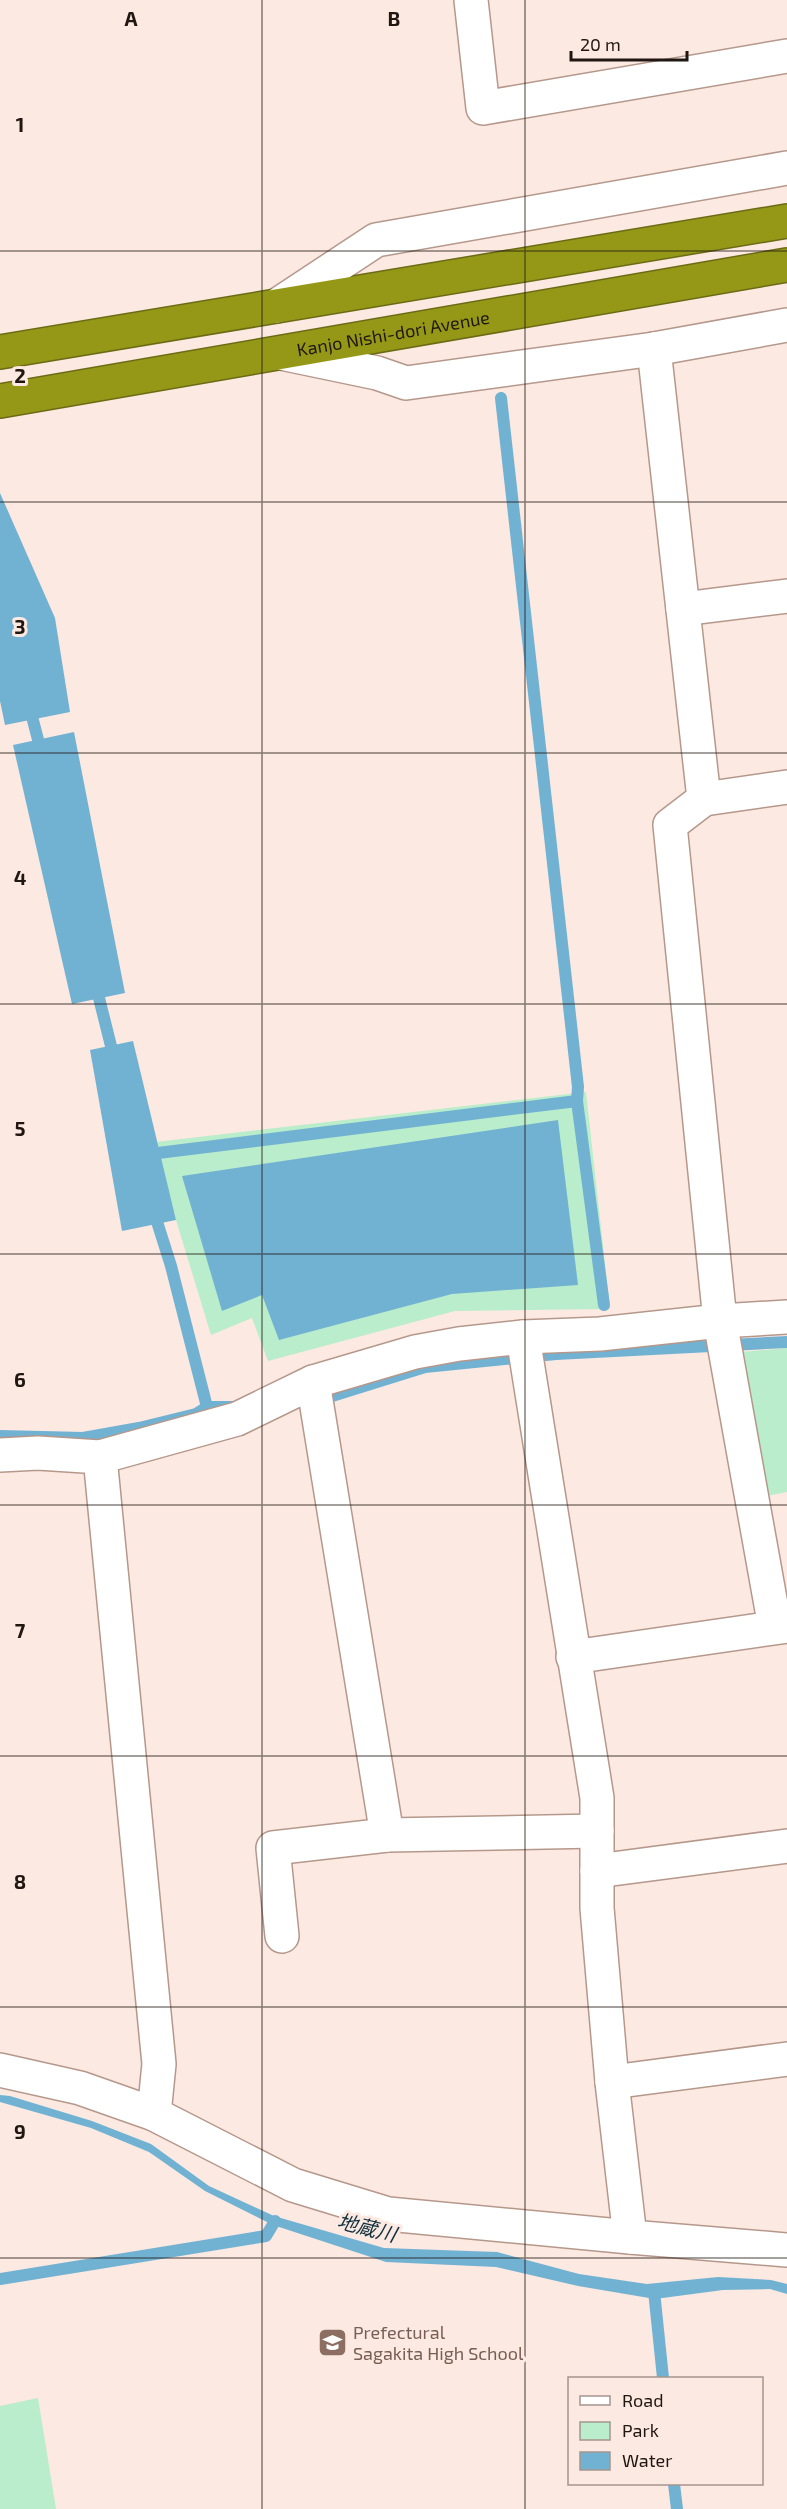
<svg xmlns="http://www.w3.org/2000/svg" width="787" height="2509" viewBox="0 0 787 2509" font-family="'Exo 2','Noto Sans JP',sans-serif">
  <rect width="100%" height="100%" fill="#fce9e1"/>
  <g fill="#baedcb">
    <path d="M586,1092l24,217 -155,2 -187,50 -16,-43 -41,17 -35,-115 -20,-78z"/>
    <path d="M787,1348v144l-25,5 -22,-145z"/>
    <path d="M38,2398l18,111h-56v-103z"/>
  </g>
  <g fill="#71b2d3">
    <path d="M0,493l55,125 15,94 -65,13 -5,-24z"/>
    <path d="M74,732l51,261 -53,11 -59,-259z"/>
    <path d="M133,1041l43,179 -54,11 -32,-181z"/>
    <path d="M558,1120l20,165 -126,9 -173,46 -17,-45 -40,16 -40,-135z"/>
    <path d="M0,2095l10,1 82,25 59,23 58,42 65,30 110,32 113,4 82,22 68,10 71,-7 53,3 16,4v10l-17,-5 -47,1 -68,9 -77,-13 -82,-19 -110,-5 -113,-37 -68,-34 -56,-39 -58,-24 -91,-26z"/>
  </g>
  <g fill="none" stroke-linecap="round" stroke-linejoin="round">
    <g stroke="#71b2d3" stroke-width="12">
      <path d="M501,398l77,689 -1,14"/>
      <path d="M29,705l13,50"/>
      <path d="M95,982l20,80"/>
      <path d="M158,1153l419,-52 27,204"/>
      <path d="M153,1209l18,57 36,141"/>
      <path d="M316,1401l109,-34 131,-13 231,-12"/>
      <path d="M0,1436l83,2 56,-10 57,-14 11,-7h27"/>
      <path d="M0,2279l266,-43 9,-15"/>
      <path d="M654,2291l9,87"/>
      <path d="M674,2484l3,25"/>
    </g>
    <defs>
      <g id="minor">
        <path d="M471,0l12,108 304,-52"/>
        <path d="M276,306l100,-66 411,-72"/>
        <path d="M654,349l50,450 -34,26 50,496 55,306"/>
        <path d="M281,353l96,20 29,10 248,-34 133,-24"/>
        <path d="M683,609l104,-13"/>
        <path d="M704,799l83,-12"/>
        <path d="M523,1337l74,461v110l15,174 18,155"/>
        <path d="M313,1382l74,453 210,-4"/>
        <path d="M0,1455l38,-2 62,4 137,-38 76,-37 102,-30 44,-8 64,-7 77,-3 120,-13 67,-4"/>
        <path d="M100,1457l59,607 -5,50"/>
        <path d="M573,1657l214,-31"/>
        <path d="M597,1871l190,-25"/>
        <path d="M282,1936l-9,-88 114,-13"/>
        <path d="M0,2070l80,18 74,26 139,71 95,29 242,23 157,13"/>
        <path d="M612,2082l175,-23"/>
      </g>
      <g id="highway">
        <path d="M0,352l787,-131"/>
        <path id="s1" d="M0,401l787,-136"/>
      </g>
    </defs>
    <use href="#minor" stroke="#b5988b" stroke-width="36"/>
    <use href="#highway" stroke="#6c6b15" stroke-width="36"/>
    <use href="#minor" stroke="#fff" stroke-width="33"/>
    <use href="#highway" stroke="#959817" stroke-width="33"/>
  </g>
  <path fill="none" stroke="#211712" stroke-width="1.5" stroke-opacity="0.55" d="M262,0v2509M525,0v2509M0,251h787M0,502h787M0,753h787M0,1004h787M0,1254h787M0,1505h787M0,1756h787M0,2007h787M0,2258h787"/>
  <defs>
    <symbol id="school-square" viewBox="-11 -11 22 22"><rect x="-9" y="-9" width="18" height="18" rx="4" fill="#8d6e63" stroke="#fce9e1"/><path d="M0-5L7-2L0 1L-7-2ZM-4 1L0 2.5L4 1V4Q0 6-4 4Z" fill="#fff"/></symbol>
  </defs>
  <g fill-rule="evenodd">
    <use href="#school-square" x="316" y="2326" width="33" height="33"/>
  </g>
  <g text-anchor="middle" dominant-baseline="central" stroke-width="6" stroke-linejoin="round" paint-order="stroke">
    <g font-size="18" fill="#211712" stroke="#fce9e1">
      <text stroke="none"><textPath href="#s1" startOffset="399">Kanjo Nishi-dori Avenue</textPath></text>
    </g>
    <g font-size="18" fill="#785e54" stroke="#fce9e1" text-anchor="start">
      <text x="353" y="2332">Prefectural<tspan x="353" dy="21">Sagakita High School</tspan></text>
    </g>
    <g font-size="20" font-style="italic" fill="#12313f" stroke="#fce9e1">
      <text transform="translate(367 2227) rotate(14)">地蔵川</text>
    </g>
  </g>
  <g font-size="20" text-anchor="middle" font-weight="bold" fill="#211712" stroke="#fce9e1" stroke-width="6" stroke-linejoin="round" paint-order="stroke">
    <text x="131" y="26">A</text>
    <text x="394" y="26">B</text>
    <text x="20" y="132">1</text>
    <text x="20" y="383">2</text>
    <text x="20" y="634">3</text>
    <text x="20" y="885">4</text>
    <text x="20" y="1136">5</text>
    <text x="20" y="1387">6</text>
    <text x="20" y="1638">7</text>
    <text x="20" y="1889">8</text>
    <text x="20" y="2139">9</text>
  </g>
  <rect x="568" y="2377" width="195" height="108" fill="#fce9e1" stroke="#a4958e" stroke-width="1.5"/>
  <rect x="580" y="2396" width="30" height="9" fill="#ffffff" stroke="#a4958e" stroke-width="1.5"/>
  <text x="622" y="2407" font-size="18" fill="#211712">Road</text>
  <rect x="580" y="2422" width="30" height="18" fill="#baedcb" stroke="#a4958e" stroke-width="1.5"/>
  <text x="622" y="2437" font-size="18" fill="#211712">Park</text>
  <rect x="580" y="2452" width="30" height="18" fill="#71b2d3" stroke="#a4958e" stroke-width="1.5"/>
  <text x="622" y="2467" font-size="18" fill="#211712">Water</text>
  <path d="M571 51v9h116v-9" fill="none" stroke="#211712" stroke-width="3"/>
  <text x="580" y="51" font-size="18" fill="#211712" stroke="#fce9e1" stroke-width="4.5" paint-order="stroke">20 m</text>
</svg>
